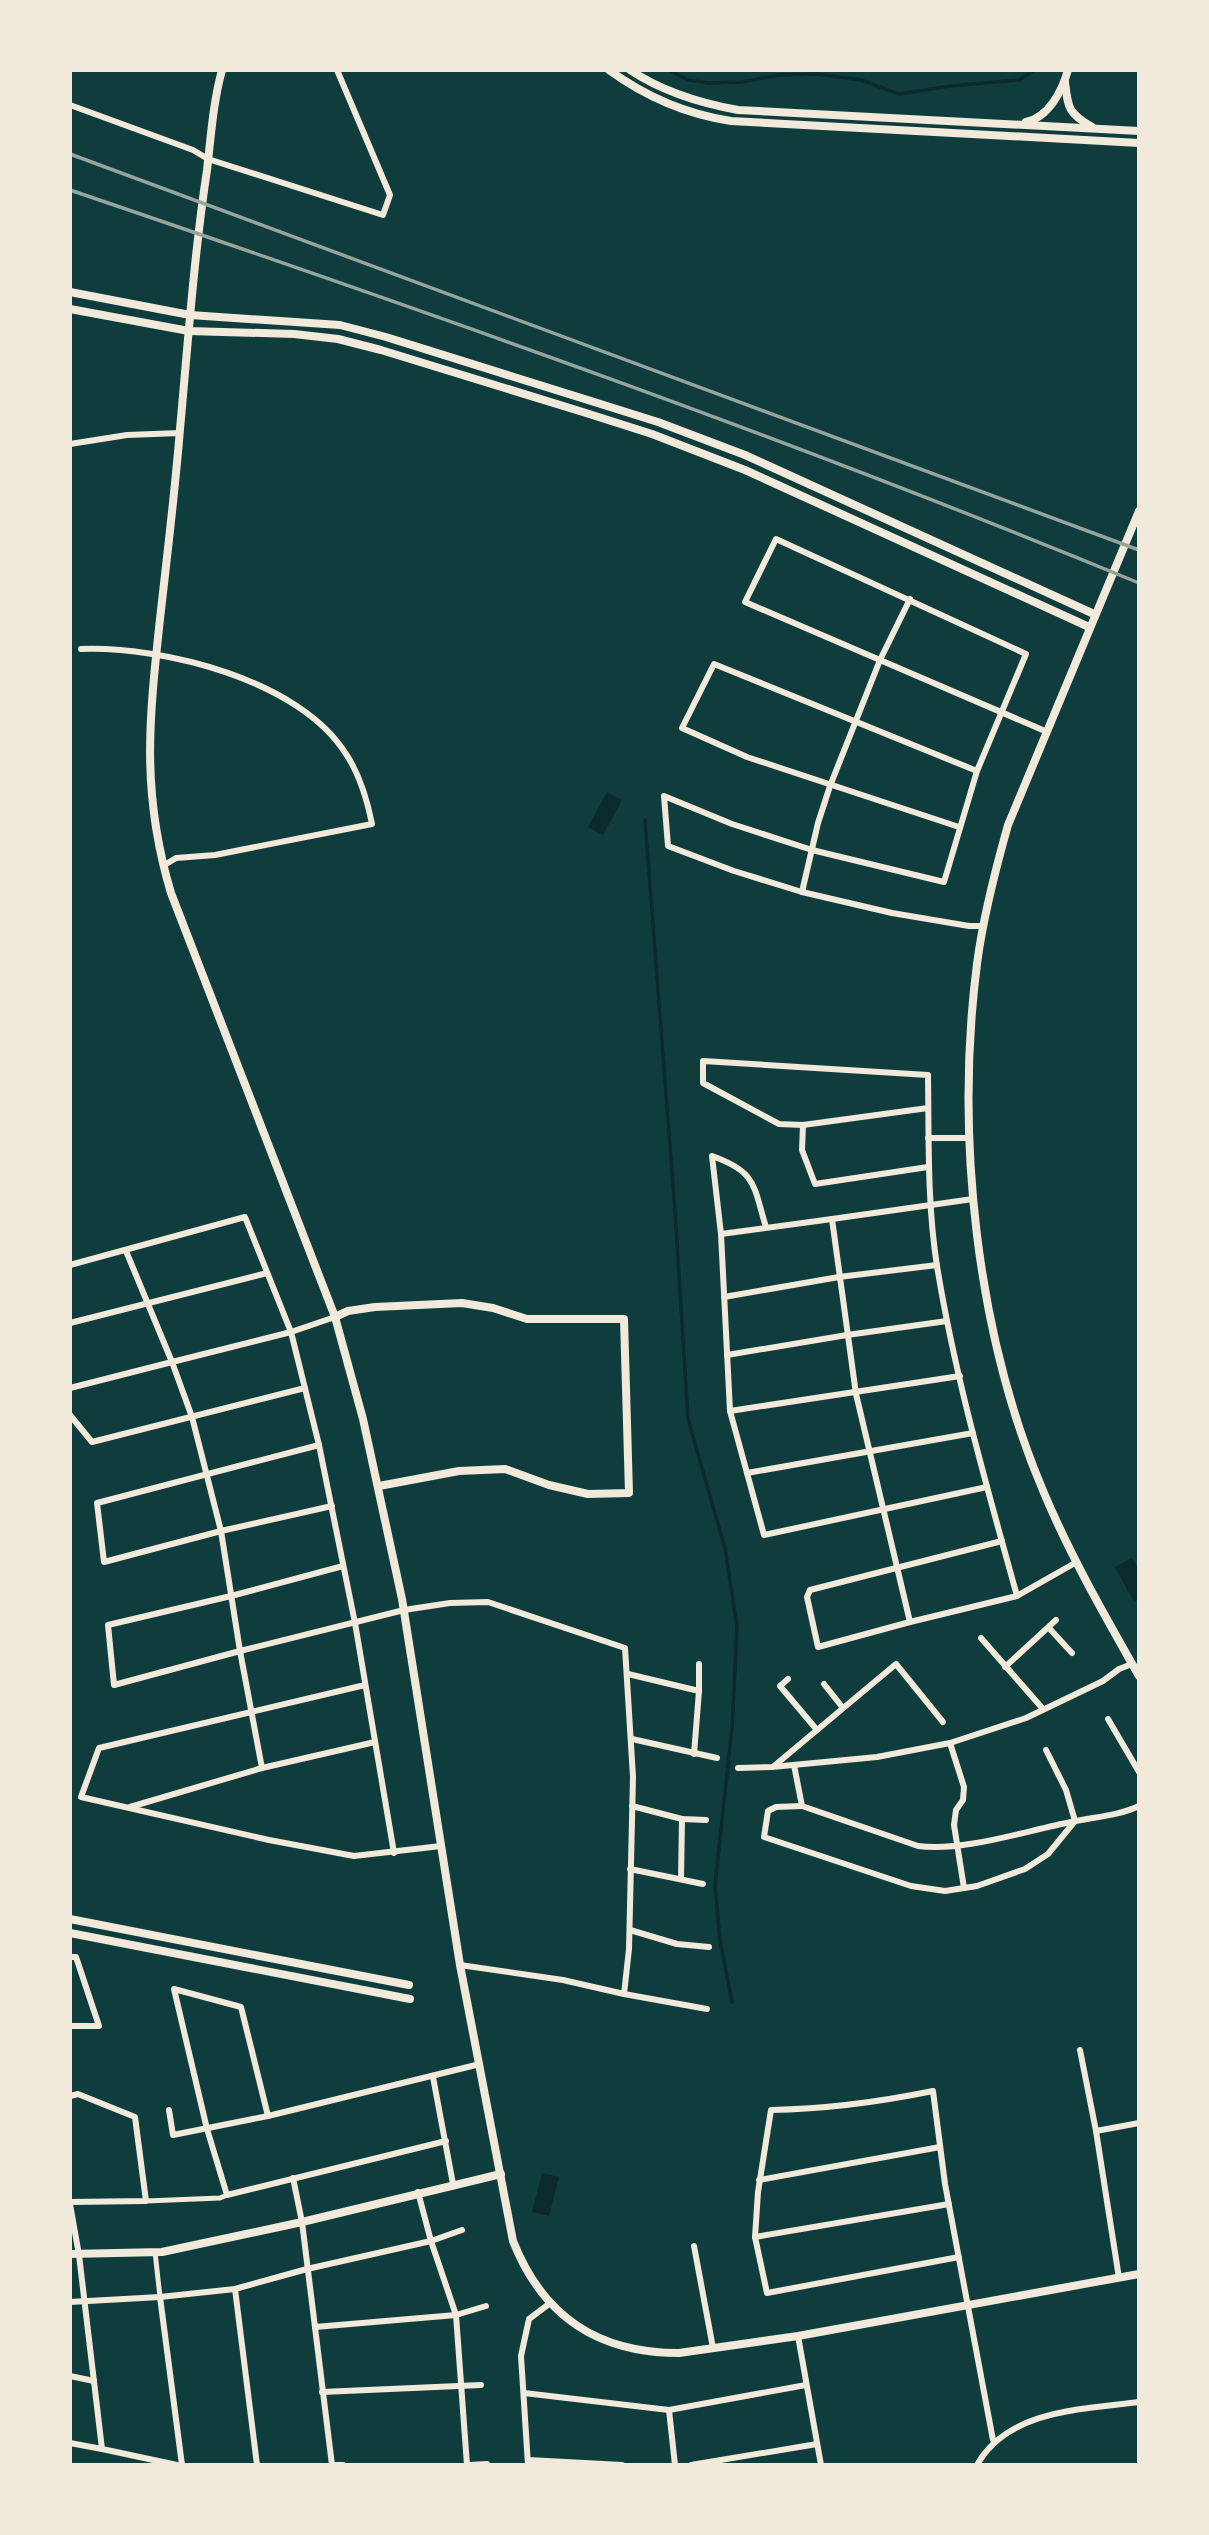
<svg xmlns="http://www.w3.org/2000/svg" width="1209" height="2535" viewBox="0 0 1209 2535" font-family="'DM Sans',sans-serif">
  <rect width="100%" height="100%" fill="#0f3d3e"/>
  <g fill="#0a2a2b">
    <path d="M607,792l15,8 -19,35 -15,-8z"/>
    <path d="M1132,1558l7,13v28l-5,3 -19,-35z"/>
    <path d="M542,2173l17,4 -10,39 -17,-4z"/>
  </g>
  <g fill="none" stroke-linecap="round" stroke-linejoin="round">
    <g stroke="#0a2a2b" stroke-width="3.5">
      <path d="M669,70l19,10 20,3 34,-1 36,-7 38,-1 45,6 38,14 51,-8 69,-6 15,-10"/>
      <path d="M645,820l30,391 13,208 37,129 12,79 -5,101 -17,157 5,56 12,61"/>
    </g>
    <g stroke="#f1e9da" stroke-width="5">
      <path d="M146,2201l74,-3 7,-3"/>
      <path d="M155,2252l5,45"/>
    </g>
    <g stroke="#f1e9da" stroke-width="6">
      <path d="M70,105l123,45 15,9 175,56 7,-20 -53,-125"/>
      <path d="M70,444l57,-9 53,-2"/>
      <path d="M81,649c82,-3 219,31 265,105 14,21 21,45 26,70l-157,31 -39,3 -13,8"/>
      <path d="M959,827l-212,-70 -65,-29 32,-64 263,107"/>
      <path d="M802,892l-68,-21 -66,-25 -4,-50 68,28 80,26 132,32 33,-111 49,-117 -250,-115 -31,63 135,58 30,-61"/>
      <path d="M983,926h-14l-77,-13 -90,-21 16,-69 12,-37 50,-126 165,71"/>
      <path d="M928,1108l-125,17 -24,-1 -76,-41v-22l225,14c1,64 -1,128 9,191 18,111 50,221 80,330"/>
      <path d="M803,1125l-1,25 13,34 113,-17"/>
      <path d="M928,1138h42"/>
      <path d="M973,1199l-141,20 24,175 54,228 107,-26 58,-33"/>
      <path d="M832,1219l-111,15 9,177 34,124 223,-48"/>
      <path d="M721,1234l-9,-78c45,16 41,29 54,71"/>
      <path d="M70,1265l175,-48 46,115 28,113 36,178 39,230"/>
      <path d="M724,1297l115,-20 98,-12"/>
      <path d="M335,1317l-44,15 -119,30 20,55 29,114 19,120 164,-41 46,-7 38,-1 137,46 8,129 -4,172 -5,45 -61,-14 -103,-15"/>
      <path d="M70,1323l197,-50"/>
      <path d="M727,1355l120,-20 100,-14"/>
      <path d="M70,1388l102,-26 -46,-111"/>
      <path d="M730,1411l230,-35"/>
      <path d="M70,1415l22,27 213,-54"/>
      <path d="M319,1445l-222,58 7,59 117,-31 111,-25"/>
      <path d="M747,1473l226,-40"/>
      <path d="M910,1622l-92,25 -11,-50 3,-7 192,-49"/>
      <path d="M1049,1628l23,25"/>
      <path d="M981,1638l62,71"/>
      <path d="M699,1664v27"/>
      <path d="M1005,1667l51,-47"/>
      <path d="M628,1674l71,17 -5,63"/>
      <path d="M788,1679l-8,7 37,44"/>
      <path d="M824,1684l19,24"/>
      <path d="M365,1685l-266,63 -18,49 188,43 85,16 87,-10"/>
      <path d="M1108,1719l31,53"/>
      <path d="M632,1739l85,19"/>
      <path d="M950,1743l14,44 -1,13 -7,10 -2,15 10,63"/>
      <path d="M794,1765l8,41 116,40c45,6 107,-15 153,-24 22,-5 47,-6 68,-16"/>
      <path d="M774,1766l122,-102 47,58"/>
      <path d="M262,1768l-22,-117 -126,34 -6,-60 123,-29 112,-30"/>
      <path d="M738,1768l34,-1 105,-10 73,-14 76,-25 77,-37 16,-12 13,-5"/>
      <path d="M632,1806l50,13 24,1"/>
      <path d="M802,1806l-26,1 -8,4 -4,26 147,49 34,5 32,-5 48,-17 23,-15 27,-33 -9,-31 -20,-40"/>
      <path d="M130,1807l132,-39 113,-26"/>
      <path d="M630,1869l73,15"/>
      <path d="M681,1879l1,-60"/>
      <path d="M630,1930l47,14 32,3"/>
      <path d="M70,1957h6l23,69h-29"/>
      <path d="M624,1994l83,15"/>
      <path d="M1080,2050l16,81"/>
      <path d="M433,2077l20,107"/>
      <path d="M70,2096l8,-2 57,23 11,84 -76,1"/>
      <path d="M169,2110l4,25 95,-19 212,-52"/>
      <path d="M268,2116l-27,-109 -67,-18 33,140 20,66 219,-54"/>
      <path d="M293,2178l9,44 30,243h11"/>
      <path d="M759,2180l181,-33"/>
      <path d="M418,2192l13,49 31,-11"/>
      <path d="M70,2204l9,51 23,194 -32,-6"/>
      <path d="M755,2237l194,-33"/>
      <path d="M694,2246l19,102"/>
      <path d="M959,2257l-192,36 -12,-56 3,-45 13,-82c55,-1 108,-8 162,-19l12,93 48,256"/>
      <path d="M1119,2278l-23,-147 43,-8"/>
      <path d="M235,2289l22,176"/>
      <path d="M160,2297l22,168"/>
      <path d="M70,2302l90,-5 75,-8 72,-20 124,-28 25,74 11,150"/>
      <path d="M315,2327l141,-12 30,-9"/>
      <path d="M798,2336l23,129"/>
      <path d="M70,2376l24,5"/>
      <path d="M322,2392l159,-7"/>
      <path d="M524,2393l145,17 137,-25"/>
      <path d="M669,2410l6,55"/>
      <path d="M102,2449l75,16"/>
      <path d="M528,2460l94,5"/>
      <path d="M469,2465l18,-1"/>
      <path d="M528,2465l-7,-109 8,-37 20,-15"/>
      <path d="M691,2465l126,-21"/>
      <path d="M977,2465c30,-55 106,-56 162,-63"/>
    </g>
    <g stroke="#f1e9da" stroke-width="8">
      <path d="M222,70c-9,33 -11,66 -15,100 -13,86 -19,172 -27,259 -5,63 -13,127 -20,190 -11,101 -19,174 11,274l164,424 28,102 39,180 58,366 53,276c30,76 85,112 166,112l119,-17 341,-62"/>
      <path d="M609,70c37,27 76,44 122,51l408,22"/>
      <path d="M630,70c33,22 69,33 108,40l401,21"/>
      <path d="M1065,82c3,26 3,31 27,45"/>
      <path d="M1026,122c23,-5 36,-31 42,-52"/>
      <path d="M70,292l120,23 150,10 46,12 205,64 67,21 87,33 349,159"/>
      <path d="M70,309l119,22 105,3 44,5 43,11 205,63 66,21 93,36 344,157"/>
      <path d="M1139,511l-131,314c-13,46 -25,92 -31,139 -22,171 -1,370 67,529 27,64 61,123 95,183"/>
      <path d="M335,1317l13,-6 27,-4 87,-4 31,5 34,11h97l5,174 -41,1 -39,-9 -44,-16 -46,2 -80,15"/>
      <path d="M70,1919l339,66"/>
      <path d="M70,1933l340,66"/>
      <path d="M70,2254l92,-2 140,-30 199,-48"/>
    </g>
    <g stroke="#97a49c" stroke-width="3.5">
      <path d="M70,154l1069,396"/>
      <path d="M70,190c359,122 718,248 1069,393"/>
    </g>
  </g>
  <rect width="1209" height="2535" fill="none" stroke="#f1e9da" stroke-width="144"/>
</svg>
